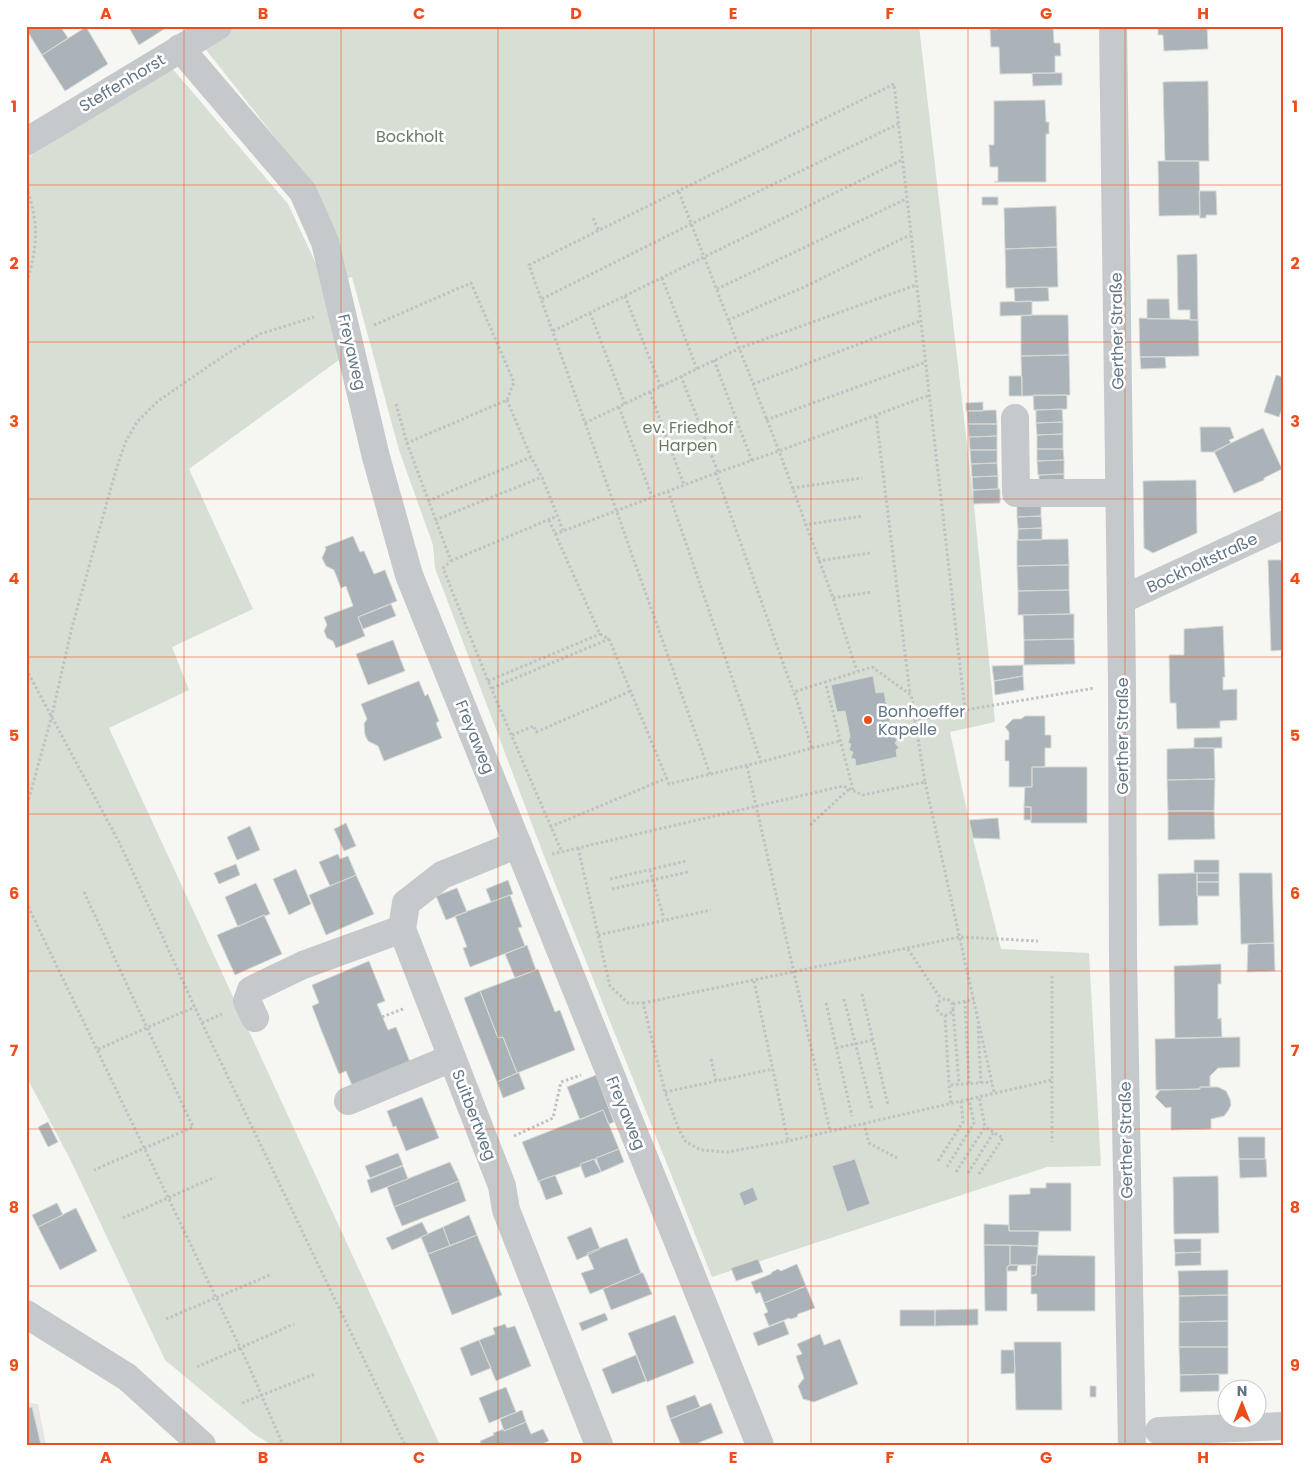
<svg xmlns="http://www.w3.org/2000/svg" width="1309" height="1471" font-family="Poppins,sans-serif">
<style>
.built{fill:#e4e5e4}
.green{fill:#d7ded3}
.building{fill:#aab3b8;stroke:#d8d8d5}
.lines{fill:none;stroke-linecap:round;stroke-linejoin:round}
.path{stroke:#bfc1c3;stroke-width:3;stroke-dasharray:2.5 2.5;stroke-linecap:butt}
.minor{stroke:#c5c9cc;stroke-width:28}
.grid{fill:none;stroke:#ee4c1b;stroke-width:1;stroke-opacity:0.55}
.poi-dot{fill:#ee4c1b;stroke:#fff;stroke-width:2}
.labels{text-anchor:middle;dominant-baseline:central;stroke-width:5;stroke-linejoin:round;paint-order:stroke}
.street-label{font-size:16px;fill:#637686;stroke:#fff}
.park-label{font-size:16px;fill:#687c63;stroke:#fff}
.poi-label{font-size:16px;fill:#637686;stroke:#fff;text-anchor:start}
.neatline{fill:none;stroke:#ee4c1b;stroke-width:2}
.grid-label{font-size:16px;text-anchor:middle;font-weight:bold;fill:#ee4c1b}
</style>
<rect width="100%" height="100%" fill="#f6f6f3"/>
<path class="built" d="M26,1390l3,13 9,1 8,41h-20z"/>
<path class="green" d="M236,26h683l55,479 21,217 -45,10 23,107 28,110 88,4 12,213 -54,1 -335,110 -168,-421 -109,-288 -2,-23 -34,-95 -47,-173 -6,2 -31,-91 -115,-146z
M171,67l117,137 38,81 17,72 -154,112 64,140 -81,38 17,43 -80,38 331,717h-168l-18,-11 -89,-74 -94,-199 -45,-85v-917z"/>
<path class="building" d="M26,26h34l8,12 -26,17 -16,-26z
M128,26h41l-30,19z
M998,26h55l1,17h6l1,13h-6v17l-55,1 -1,-27h-8l-1,-18h8z
M1158,26h49l1,23 -44,2 -1,-16h-5z
M86,27l22,37 -43,27 -23,-36z
M1032,73h30v12l-29,1z
M1208,81l1,80h-44l-2,-79z
M1045,100l1,22h3v12h-3v48h-52l4,-1v-14h-8l-1,-22h5v-44z
M1158,161h41l1,54 -41,1z
M1199,191h17l1,24h-11v3h-6z
M982,197h16v8h-16z
M1056,206l1,41 -52,2 -1,-41z
M1057,247l1,40 -52,1 -1,-39z
M1197,254l1,66h-8v-10h-12l-1,-55z
M1048,287l1,14 -34,1 -1,-14z
M1147,299h22l1,20h-23z
M1032,301v14l-32,1v-14z
M1032,315h36l1,40 -48,1v-40z
M1139,318l59,2 1,36 -59,1z
M1069,355l1,40 -48,1 -1,-40z
M1140,357h25l1,11 -25,1z
M1276,375l7,2v29l-4,11 -15,-5z
M1009,376h13v20h-13z
M1033,395h34v14l-33,1z
M983,402v9h-17v-8z
M1062,409l1,13 -27,1v-13z
M996,410l1,14h-29l-1,-13z
M1063,422v12l-26,1 -1,-12z
M968,424h29v12l-28,1z
M1200,427h30l4,11 -5,2 2,3 -16,9h-14z
M1263,428l19,41 -18,9v2l-30,13 -20,-42z
M1063,434v15h-26v-14z
M997,436v14h-27l-1,-13z
M1037,449h26l1,11 -27,1z
M970,450h27v13l-26,1z
M1064,460v14l-26,1 -1,-14z
M997,463l1,13 -26,1 -1,-13z
M1064,474v13h-25v-12z
M998,476v13l-25,1 -1,-13z
M1196,480l1,53 -44,20 -9,-5 -1,-67z
M998,489h2v14l-27,1v-14z
M1017,504h24v12l-24,1z
M1041,516l1,12 -24,1 -1,-12z
M1042,528v12h-24v-11z
M353,536l7,16 4,-1 10,23 11,-4 12,31 -39,16 7,19 -29,12 -3,-7 -6,-3 -3,-7 3,-6 -3,-8 29,-11 -7,-20 -5,2 -7,-18 -8,-4 -4,-8 4,-9 -1,-2z
M1068,539l1,26 -52,1v-26z
M1268,560h15v90l-12,1z
M1069,565v25l-51,1 -1,-25z
M1069,590l1,24 -52,1v-24z
M391,604l5,12 -33,13 -5,-12z
M1070,614h4v25l-50,1 -1,-25z
M1223,626l2,51h-2v13l14,-1v31l-17,1v7l-43,1 -1,-26h-6l-1,-48h15v-26z
M1074,639l1,25 -51,1v-25z
M393,640l12,31 -37,14 -12,-31z
M1023,665v11l-29,5 -2,-15z
M873,676l3,17 8,-1 7,36 5,5 -3,2 4,5 -2,3 4,5 -3,2 1,7 -41,9 -1,-7 -4,-1 2,-6 -4,-2 2,-6 -3,-1 2,-7 -5,-25 -8,1 -6,-27z
M1023,676l1,14 -29,5 -1,-14z
M419,681l6,15 3,-2 11,27 -3,2 6,15 -58,23 -6,-15 -10,-5 -3,-6 -1,-11 3,-5 -6,-15z
M1025,716h20v19h6v13h-6v19h-13v20h-23v-26h-4v-21h4v-8l-4,-5 8,-8h8z
M1222,737v11h-28v-10z
M1194,748h20l1,31 -48,1v-31z
M1032,767h55v56h-56v-16h-7l1,-20h7z
M1215,779l-1,32h-46l-1,-31z
M1024,807h7v13h-7z
M1168,811h46l1,28 -47,1z
M998,818l2,21 -27,-1 -4,-18z
M346,823l10,23 -12,5 -10,-22z
M250,826l10,24 -23,10 -10,-23z
M338,854l2,5 8,-3 8,19 -26,11 -11,-24z
M1194,860h25v13h-25z
M236,864l4,11 -21,9 -5,-11z
M296,869l15,35 -22,11 -16,-36z
M1194,873h3l1,52 -39,1 -1,-52z
M1197,873h22v9h-22z
M1239,873h33l2,70 -33,1z
M356,875l18,39 -48,21 -17,-40z
M508,880l5,14 -22,8 -5,-13z
M1197,882h22v14h-22z
M256,883l14,31 -5,2 -1,-1 -26,12 -13,-30z
M457,888l10,24 -21,8 -10,-24z
M510,895l12,32 -4,1 7,18 -55,21 -7,-19 4,-1 -12,-31z
M264,915l18,39 -47,21 -18,-40z
M1274,943l1,28 -28,1 1,-28z
M527,945l9,25 -21,8 -10,-24z
M369,961l16,40 -8,3 11,26 8,-3 16,40 -58,23 -8,-19 -7,3 -17,-42 -10,-26 7,-3 -7,-18z
M1221,964v20h-3v35l3,-1 1,19 -47,1 -1,-72z
M538,969l17,43 5,-2 15,40 -58,23 -14,-36 -5,1 -18,-47z
M480,991l18,47 5,-1 14,36 -20,9 -33,-84z
M1240,1037v30l-22,1 -8,8v11h-10v2l-44,1 -1,-51z
M517,1073h2l6,16 -22,9 -6,-16z
M596,1075l18,47 -5,2 -6,-14 -23,10 -13,-33z
M1200,1087h18l8,4 4,8 1,6 -3,6 -4,5 -13,3v10l-40,1v-23l-5,1 -11,-11 5,-7 40,-1z
M422,1097l17,41 -33,13 -10,-25 -3,1 -6,-16z
M603,1110l16,39 -23,9 1,2 -3,-1 -14,5 1,2 -42,15 1,2h-1l-17,-41z
M48,1122l10,20 -10,5 -10,-20z
M1238,1137h27v22h-26z
M619,1149l5,13 -23,10 -5,-14z
M398,1153l5,12 -33,13 -5,-12z
M594,1159l7,13 -16,6 -5,-14z
M855,1159l15,45 -23,8 -15,-46z
M1239,1159h27l1,18 -27,1z
M450,1162l9,19 -65,26 -7,-20z
M403,1166l5,13 -37,14 -4,-13z
M555,1175l8,19 -17,6 -7,-19z
M1218,1176l1,57 -45,1 -1,-57z
M459,1181l7,20 -64,25 -8,-19z
M1046,1183h25v48h-62v-36l21,-1v-6h16z
M753,1187l5,13 -14,6 -5,-13z
M57,1203l6,12 -25,12 -6,-12z
M76,1208l21,43 -37,19 -22,-43z
M469,1215l8,20 -27,11 -7,-19z
M422,1222l6,12 -36,16 -6,-12z
M984,1224l25,1v6h30l-1,15 -54,-1z
M443,1227l7,19 -22,8 -7,-17z
M591,1227l9,22 -23,11 -10,-23z
M477,1235l25,60 -50,20 -24,-61z
M627,1238l14,35 -51,21 -9,-21 13,-4 -7,-16z
M1174,1239h27v13l-26,1z
M984,1245h26v20l-3,2v44h-22z
M1010,1245l28,1 -1,19h-27z
M1201,1252v13l-26,1v-13z
M1037,1255l58,1v55h-58v-17h-6v-18l5,-1z
M758,1259l5,13 -27,9 -5,-13z
M797,1264l9,22 -42,17 -4,-11 -4,2 -5,-12 20,-8 1,-2 6,-3 3,2z
M1010,1265h8l-1,6h-10v-4z
M1031,1265h6l-1,10 -5,1z
M1228,1270v25l-49,1 -1,-25z
M641,1273h2l9,21 -41,16 -8,-21z
M806,1286l9,22 -17,6 -1,3 -6,2 -2,-1 -20,8 -5,-12 4,-2 -4,-9z
M1228,1295v26l-49,1v-26z
M978,1309v16l-43,1v-16z
M900,1310h35v16h-35z
M605,1313l3,7 -26,11 -3,-8z
M675,1315l19,48 -47,19 -19,-49z
M784,1321l5,13 -31,12 -5,-13z
M1228,1321v26h-49v-25z
M505,1324l2,4 8,-2 16,40 -35,15 -17,-41 16,-6 -2,-6z
M820,1334l4,11 16,-6 18,45 -44,18 -11,-3 -5,-13 6,-8 -8,-22 6,-2 -5,-10z
M479,1340l12,28 -20,8 -11,-28z
M1014,1342h47l1,68h-46z
M1179,1347h49v27l-48,1z
M1001,1350h13l1,23 -14,1z
M636,1355l10,26 -34,13 -10,-25z
M1219,1374v17l-39,1v-17z
M1090,1386h6v11h-6z
M506,1387l10,25 -27,11 -10,-25z
M695,1395l5,12 -30,12 -4,-13z
M711,1403l12,30 -30,12h-12l-11,-26z
M32,1407l9,38h-15v-37z
M522,1410l4,12 -22,9 -4,-12z
M526,1422l5,12 12,-5 6,12 -5,2 1,2h-63l-2,-4 14,-6 -1,-2 11,-4v2z"/>
<g class="lines">
<path class="path" d="M26,187c14,35 11,63 0,98
M679,192l100,259 54,147 24,73
M593,218l6,13
M662,278l35,91
M717,289l189,-90
M625,296l36,91
M542,299l149,-75 207,-100
M590,313l35,91
M728,320l76,-33 106,-52
M374,325l97,-42 43,99 -7,18 -100,43
M553,331l349,-171
M714,360l38,101
M681,376l37,96
M753,384l167,-63
M650,392l34,93
M507,400l24,57 11,20 21,53
M396,404l11,39 44,118 -8,7 45,113 73,169
M619,407l33,90
M876,416l34,278
M766,420l160,-58
M585,423l155,-75 176,-63
M716,473l77,218
M792,488l70,-10
M668,491l93,271
M428,501l103,-44
M435,520l107,-43
M549,520l51,114 9,5 60,145 92,-22 51,-14 -18,-56 78,-25 39,28 4,25
M804,525l59,-9
M555,534l161,-61 63,-22 151,-56
M451,561l106,-45
M818,561l52,-8
M833,598l39,-6
M26,669l94,175 82,179 203,422
M488,681l112,-47
M825,681l28,109
M492,688l117,-49
M512,735l22,-9 2,6 95,-41
M812,748l28,-7
M747,766l83,365
M710,774l-181,-509 365,-181 71,626
M925,782l69,310
M26,809l26,-94 20,-88 44,-157 9,-27 12,-21 21,-21 67,-46 35,-21 54,-17
M810,825l39,-36
M550,827l117,-49
M578,848l32,138 18,17h15l22,89 14,38 7,12 15,8 26,2 61,-11 264,-61
M552,854l291,-68 20,9 62,-13 -10,-62 50,-10 130,-22
M650,870l14,49
M610,879l76,-18
M612,889l76,-17
M84,892l109,235 -99,43
M26,902l222,462 35,81
M598,935l113,-25
M908,949l33,50
M1052,976v166
M754,981l34,160
M862,994l26,111
M937 1007a8 8 0 1 1 16 0a8 8 0 1 1-16 0Z
M844,999l28,110
M965,1001l4,83
M643,1003l317,-66 78,4
M826,1003l26,113
M953,1004l21,-5
M953,1009l6,75
M945,1015l4,70
M382,1017l21,-8
M202,1023l20,-9
M978,1026l3,57
M836,1048l37,-8
M98,1049l97,-42
M711,1059l5,22
M665,1092l108,-23
M951,1103l-2,-18 43,-3
M864,1123l5,20 28,15
M514,1136l39,-18 8,-36 20,-7
M938,1161l25,-39 -2,-21
M947,1167l27,-44 -5,-24
M956,1172l29,-45 -6,-31
M968,1173l26,-41
M979,1174l24,-36 -18,-11
M123,1218l92,-41
M166,1319l106,-45
M197,1367l97,-43
M242,1403l73,-29"/>
<path class="minor" d="M1113,26l9,657 1,274 9,488
M180,48l123,144 22,50 51,215 33,118 351,870
M26,142l192,-116
M1015,418l1,75h103
M1121,600l162,-75
M518,844l-76,31 -36,28 -4,26 100,257 4,24 93,235
M255,1018l-8,-17 4,-11 52,-25 99,-36
M348,1101l104,-43
M26,1314l101,63 75,68
M1159,1431l124,-5"/>
</g>
<path class="grid" d="M184,26v1419M341,26v1419M498,26v1419M654,26v1419M811,26v1419M968,26v1419M1125,26v1419M26,185h1257M26,342h1257M26,499h1257M26,657h1257M26,814h1257M26,971h1257M26,1129h1257M26,1286h1257"/>
<circle class="poi-dot" cx="868" cy="720" r="5"/>
<g class="labels">
<g class="street-label">
<text transform="translate(122 83) rotate(-31)">Steffenhorst</text>
<text transform="translate(1117 331) rotate(-91)">Gerther Straße</text>
<text transform="translate(352 352) rotate(77)">Freyaweg</text>
<text transform="translate(1202 563) rotate(-25)">Bockholtstraße</text>
<text transform="translate(1122 736) rotate(-90)">Gerther Straße</text>
<text transform="translate(475 737) rotate(68)">Freyaweg</text>
<text transform="translate(626 1113) rotate(68)">Freyaweg</text>
<text transform="translate(474 1115) rotate(69)">Suitbertweg</text>
<text transform="translate(1126 1140) rotate(-91)">Gerther Straße</text>
</g>
<g class="park-label">
<text x="410" y="136">Bockholt</text>
<text x="688" y="427">ev. Friedhof<tspan x="688" dy="18">Harpen</tspan></text>
</g>
<g class="poi-label">
<text x="878" y="711">Bonhoeffer<tspan x="878" dy="18">Kapelle</tspan></text>
</g>
</g>
<rect width="1309" height="1471" fill="none" stroke="#ffffff" stroke-width="55"/>
<g transform="translate(1242 1404)"><circle r="24" fill="#ffffff" stroke="#c1c8cf"/>
<path d="M0-4L9 19L0 12L-9 19Z" fill="#ee4c1b"/>
<text y="-8" font-size="14" font-weight="bold" text-anchor="middle" fill="#637686">N</text>
</g>
<rect x="28" y="28" width="1254" height="1416" class="neatline"/>
<g class="grid-label">
<text x="106" y="19">A</text>
<text x="263" y="19">B</text>
<text x="419" y="19">C</text>
<text x="576" y="19">D</text>
<text x="733" y="19">E</text>
<text x="890" y="19">F</text>
<text x="1046" y="19">G</text>
<text x="1203" y="19">H</text>
<text x="14" y="112">1</text>
<text x="1295" y="112">1</text>
<text x="14" y="269">2</text>
<text x="1295" y="269">2</text>
<text x="14" y="427">3</text>
<text x="1295" y="427">3</text>
<text x="14" y="584">4</text>
<text x="1295" y="584">4</text>
<text x="14" y="741">5</text>
<text x="1295" y="741">5</text>
<text x="14" y="899">6</text>
<text x="1295" y="899">6</text>
<text x="14" y="1056">7</text>
<text x="1295" y="1056">7</text>
<text x="14" y="1213">8</text>
<text x="1295" y="1213">8</text>
<text x="14" y="1371">9</text>
<text x="1295" y="1371">9</text>
<text x="106" y="1463">A</text>
<text x="263" y="1463">B</text>
<text x="419" y="1463">C</text>
<text x="576" y="1463">D</text>
<text x="733" y="1463">E</text>
<text x="890" y="1463">F</text>
<text x="1046" y="1463">G</text>
<text x="1203" y="1463">H</text>
</g>
</svg>
